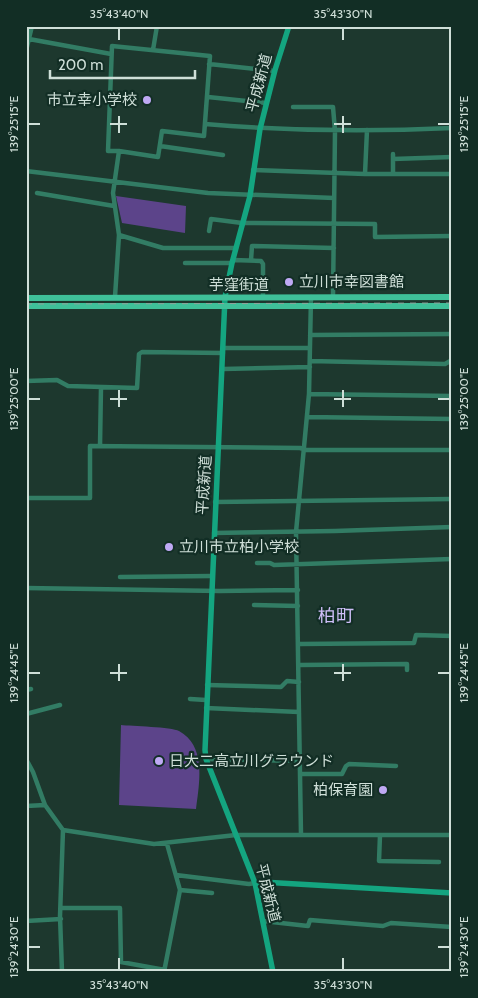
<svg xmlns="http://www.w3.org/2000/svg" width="478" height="998" font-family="Cabin,'Noto Sans JP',sans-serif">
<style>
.green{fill:#5c448a}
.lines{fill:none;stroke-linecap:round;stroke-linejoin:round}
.street{stroke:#327c64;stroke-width:4.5}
.secondary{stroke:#14a580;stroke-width:5.5}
.primary{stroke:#3fc099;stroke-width:6}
.rail{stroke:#8fa39b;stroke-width:1;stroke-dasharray:6 6;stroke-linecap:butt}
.ticks{fill:none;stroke:#cfdfd8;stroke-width:2}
.poi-dot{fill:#bfa9f4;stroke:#122e25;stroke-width:2}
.labels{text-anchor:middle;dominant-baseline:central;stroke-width:4.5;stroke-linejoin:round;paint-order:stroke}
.street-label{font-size:15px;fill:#cfdfd8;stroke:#122e25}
.poi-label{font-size:15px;fill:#cfdfd8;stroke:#122e25;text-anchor:start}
.quarter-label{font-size:18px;fill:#cfbff8;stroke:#122e25}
.neatline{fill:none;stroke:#cfdfd8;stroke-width:2}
.ticks-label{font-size:12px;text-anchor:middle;fill:#cfdfd8}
</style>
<rect width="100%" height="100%" fill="#1d382e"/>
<path class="green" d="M116,196l70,10 -1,27 -63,-10z
M121,725c10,1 51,2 58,6 28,15 20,53 17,78l-77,-4z"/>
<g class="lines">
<path class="street" d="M29,39l82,15
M112,46l98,10 -6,80 -42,-5 -4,26 -39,-6h-11z
M153,50l4,-24
M26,51l6,-25
M209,64l65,7
M208,97l58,6
M293,107h40l2,24 -2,166
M205,124c82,7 164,8 247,4
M160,146l63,9
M393,154v20
M393,159l59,-2
M253,170l112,4h87
M26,171l182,22 126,5
M365,174l2,-44
M37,193l77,13
M209,231l2,-12 31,4 133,1v13l77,-1
M119,235l44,13h73
M233,260l28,1 2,3v33
M251,260l1,-14 82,2
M185,263h47
M115,297l4,-62 -6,-42 6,-42
M310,335l142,-1
M223,348h87
M310,361l135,3 7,-4
M223,369l87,-2
M26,381l31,-1 11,6 69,2 2,-34 3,-2 81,1
M309,394l143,2
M307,417l145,2
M100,446l1,-59
M26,498h64v-52l210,2 7,2h145
M215,502l237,-3
M214,533l121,-2 117,-4
M257,563h13l4,2 178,-6
M120,577l92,-1
M26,588l194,3 78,-1
M254,605l44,1
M299,644l115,-1 2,-8 36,1
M299,665l108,-1v6
M207,685l74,2 6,-6 12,1
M26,690l5,-1
M190,699l16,1
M206,708l93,4
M26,714l34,-9
M26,759l7,13 12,33 18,25 -3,86 2,56
M206,759l94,2
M301,774h41l4,-8 3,-2 47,2
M26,806l19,-1
M63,830l91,14 82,-9h216
M301,835l-5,-303 13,-138 2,-97
M380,835l-1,26 60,1
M176,875l73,9 6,-1
M180,890l32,3
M61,908h59l1,54 55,10
M26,921l35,-2
M263,921l45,5 2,-6 73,6 8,-3 61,4
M164,972l16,-82 -13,-46"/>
<path class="secondary" d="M255,883l7,-1 190,11
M273,972l-18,-89 -49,-124 -1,-9 20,-453 7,-34 18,-67 10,-67 15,-59 14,-44"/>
<path class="primary" d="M26,298l426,-1
M26,306h426"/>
<path class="rail" d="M26,304l426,-1"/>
</g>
<path class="ticks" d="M119,28v12M343,28v12M119,116v17M343,116v17M28,124h12M110,124h17M334,124h17M438,124h12M119,390v17M343,390v17M28,399h12M110,399h17M334,399h17M438,399h12M119,664v17M343,664v17M28,673h12M110,673h17M334,673h17M438,673h12M28,947h12M438,947h12M119,958v12M343,958v12"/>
<g class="poi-dot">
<circle cx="147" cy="100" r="5"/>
<circle cx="289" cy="282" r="5"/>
<circle cx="169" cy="547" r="5"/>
<circle cx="159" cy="761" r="5"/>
<circle cx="383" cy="790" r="5"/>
</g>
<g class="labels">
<g class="street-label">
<text transform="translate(259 83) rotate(-75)">平成新道</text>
<text x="239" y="285">芋窪街道</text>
<text transform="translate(204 485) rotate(-86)">平成新道</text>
<text transform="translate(268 893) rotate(76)">平成新道</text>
</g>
<g class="poi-label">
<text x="137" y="100" text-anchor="end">市立幸小学校</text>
<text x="299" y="282">立川市幸図書館</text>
<text x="179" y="547">立川市立柏小学校</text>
<text x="169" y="761">日大二高立川グラウンド</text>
<text x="373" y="790" text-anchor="end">柏保育園</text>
</g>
<g class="quarter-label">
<text x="336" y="616">柏町</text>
</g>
</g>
<rect width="478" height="998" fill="none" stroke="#122e25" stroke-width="55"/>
<path d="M50 70v8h145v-8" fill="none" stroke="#cfdfd8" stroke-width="2.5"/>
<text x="58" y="70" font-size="15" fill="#cfdfd8" stroke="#122e25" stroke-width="4" paint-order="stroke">200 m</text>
<rect x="28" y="28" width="422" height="942" class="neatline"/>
<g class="ticks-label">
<text x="119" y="18">35°43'40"N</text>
<text x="343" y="18">35°43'30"N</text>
<text transform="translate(464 124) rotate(-90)" y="4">139°25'15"E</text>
<text transform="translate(14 124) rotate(-90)" y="4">139°25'15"E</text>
<text transform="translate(464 399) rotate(-90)" y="4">139°25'00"E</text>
<text transform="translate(14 399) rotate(-90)" y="4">139°25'00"E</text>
<text transform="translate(14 673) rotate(-90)" y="4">139°24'45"E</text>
<text transform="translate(464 673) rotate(-90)" y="4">139°24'45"E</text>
<text transform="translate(14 947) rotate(-90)" y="4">139°24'30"E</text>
<text transform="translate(464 947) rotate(-90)" y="4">139°24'30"E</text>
<text x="119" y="989">35°43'40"N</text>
<text x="343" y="989">35°43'30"N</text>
</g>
</svg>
